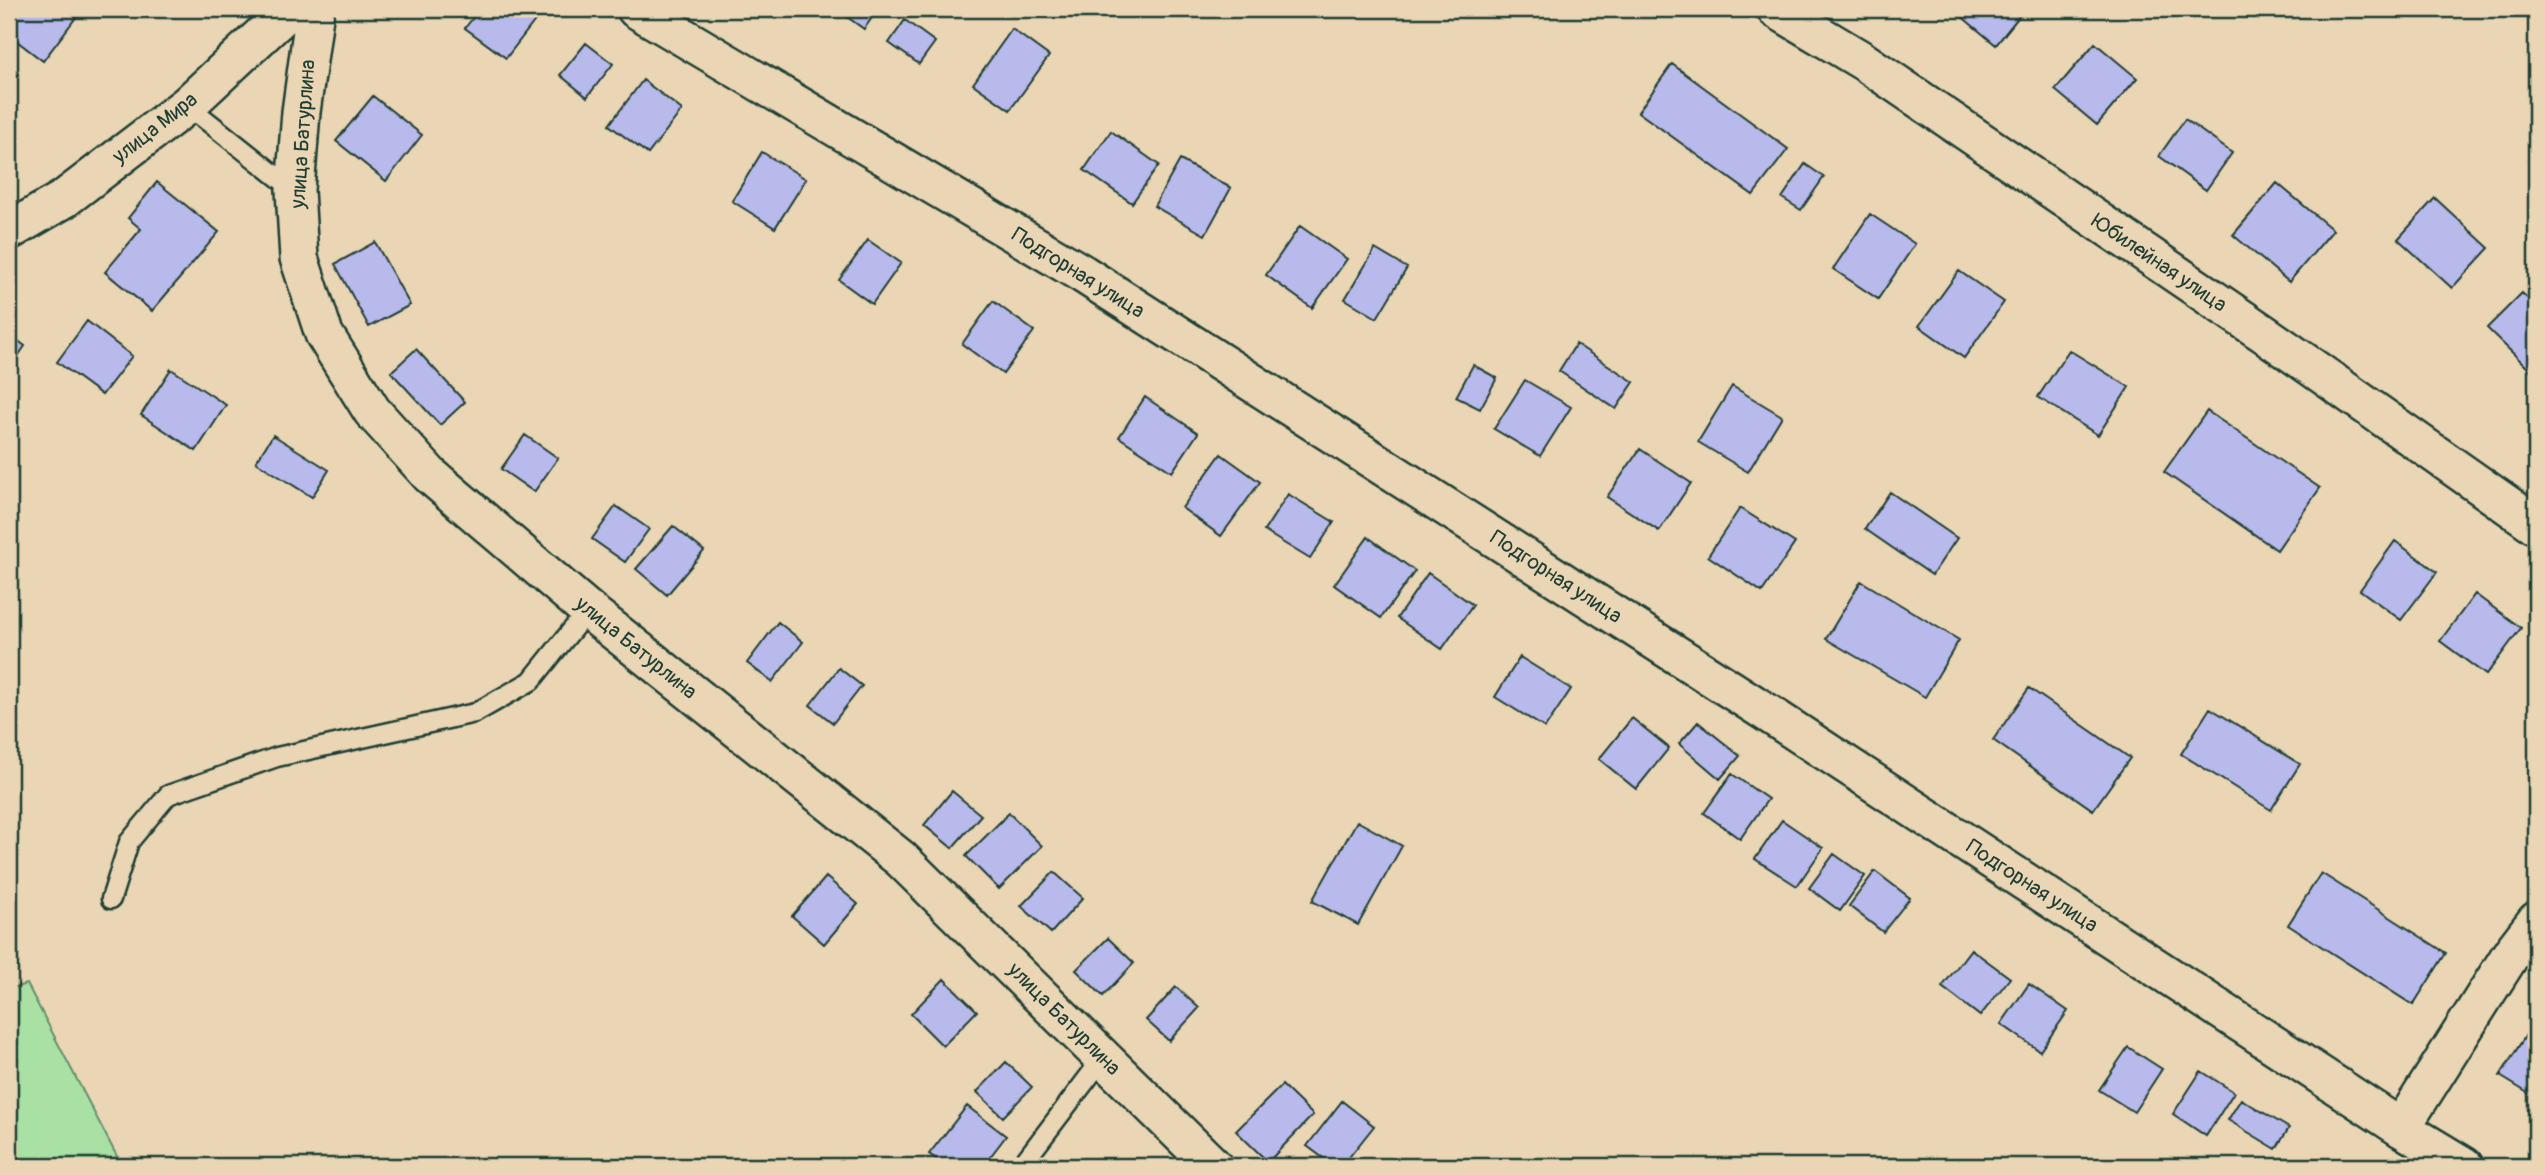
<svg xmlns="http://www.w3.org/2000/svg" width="2545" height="1175" font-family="Pangolin,sans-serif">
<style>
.green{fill:#a9e1a4;stroke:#648f6c;stroke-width:2}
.building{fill:#b9baec;stroke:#1f3d34;stroke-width:2}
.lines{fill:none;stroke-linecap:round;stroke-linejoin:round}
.lane-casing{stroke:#1f3d34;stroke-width:23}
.street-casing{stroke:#1f3d34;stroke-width:42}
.lane{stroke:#ead6b4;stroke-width:18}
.street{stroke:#ead6b4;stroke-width:37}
.labels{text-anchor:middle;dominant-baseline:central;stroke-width:5;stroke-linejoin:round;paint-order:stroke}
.street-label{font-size:21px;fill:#1f3d34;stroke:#ead6b4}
</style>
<rect width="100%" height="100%" fill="#ead6b4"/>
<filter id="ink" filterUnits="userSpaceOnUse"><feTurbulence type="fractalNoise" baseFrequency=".0143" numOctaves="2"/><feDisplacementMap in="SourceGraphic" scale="14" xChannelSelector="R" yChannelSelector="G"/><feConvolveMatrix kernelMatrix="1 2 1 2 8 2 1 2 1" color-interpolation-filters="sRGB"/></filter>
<g filter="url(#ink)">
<path class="green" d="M27,984l95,182h-113v-177z"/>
<path class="building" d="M9,9h66l5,3 -37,49 -34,-26z
M480,9h45l12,9 -31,40 -41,-30z
M836,9h42l-14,20z
M1967,9h58l-29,36 -35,-29z
M905,20l30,22 -16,22 -30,-21z
M1012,29l37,27 -39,54 -37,-26z
M586,43l27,21 -26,33 -27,-22z
M2095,43l42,35 -40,47 -42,-35z
M1672,64l116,85 -35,46 -115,-83z
M643,80l39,30 -34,44 -39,-29z
M373,96l49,39 -36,46 -50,-40z
M2185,119l47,34 -26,37 -47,-34z
M1111,131l48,34 -27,38 -48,-33z
M762,152l44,27 -31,49 -43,-27z
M1180,160l51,28 -26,47 -51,-29z
M1805,164l19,13 -23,33 -19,-12z
M157,182l62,50 -67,79 -47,-39 36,-43 -13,-11z
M2277,183l56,47 -44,52 -56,-47z
M2435,198l54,50 -37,40 -54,-49z
M1870,214l45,30 -37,55 -45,-30z
M1300,226l47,33 -35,49 -46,-33z
M868,240l33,23 -29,41 -33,-24z
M375,242l35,63 -41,22 -34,-63z
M1375,249l32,19 -30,50 -32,-19z
M1959,271l45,31 -40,56 -45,-32z
M2522,293l14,14v58l-5,6 -44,-43z
M993,301l41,30 -31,43 -41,-30z
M87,321l45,35 -30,39 -45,-33z
M9,334l16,12 -16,23z
M1576,344l58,38 -18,27 -57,-38z
M416,349l49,53 -25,23 -49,-53z
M2069,350l60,37 -31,48 -60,-38z
M1473,365l24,13 -17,31 -24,-12z
M171,369l55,36 -30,46 -55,-36z
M1525,380l46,27 -31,49 -46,-27z
M1732,386l50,30 -34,56 -50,-30z
M1145,397l53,36 -26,39 -53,-35z
M2207,411l113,77 -43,62 -113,-78z
M273,435l56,35 -17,27 -56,-35z
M525,435l33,23 -24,34 -33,-23z
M1640,449l51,34 -32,48 -52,-34z
M1221,454l39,28 -39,54 -39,-28z
M1890,492l67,46 -25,37 -67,-46z
M1288,494l46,28 -24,37 -46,-28z
M616,506l33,23 -24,33 -33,-23z
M1740,508l55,35 -33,49 -54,-36z
M673,526l31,25 -37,44 -31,-26z
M1368,537l47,34 -34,47 -47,-33z
M2395,541l42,31 -36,48 -41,-30z
M1428,573l45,32 -31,44 -45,-31z
M1861,581l98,59 -34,57 -99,-58z
M2475,594l46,34 -35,47 -46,-34z
M778,622l25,20 -31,40 -25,-19z
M1520,657l51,32 -26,39 -50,-31z
M839,668l23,18 -29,37 -23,-18z
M2029,688l101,70 -37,52 -100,-70z
M2210,708l90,56 -29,46 -90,-56z
M1632,718l37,30 -33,41 -37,-30z
M1698,722l42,34 -20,23 -41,-35z
M1732,774l36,25 -28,40 -36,-26z
M952,791l29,24 -29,33 -28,-23z
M1009,813l33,33 -43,43 -33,-33z
M1782,820l41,28 -26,38 -42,-27z
M1357,821l45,25 -44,79 -46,-24z
M1834,854l31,22 -25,35 -31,-23z
M1875,871l35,27 -27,34 -34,-26z
M1054,872l29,26 -32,35 -30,-27z
M2321,873l125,80 -33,52 -125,-80z
M826,877l32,27 -34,40 -32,-28z
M1108,938l26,25 -31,33 -27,-26z
M1971,949l39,29 -30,38 -38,-29z
M944,979l33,32 -34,35 -32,-32z
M2029,984l39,27 -28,40 -39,-27z
M1176,987l23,21 -30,33 -23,-21z
M2536,1019v79l-36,-22z
M2128,1047l34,22 -28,43 -35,-22z
M1006,1062l26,25 -29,30 -26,-25z
M2201,1071l33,21 -28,44 -33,-22z
M1282,1085l31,30 -45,47 -32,-31z
M2241,1099l48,29 -13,21 -48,-29z
M1342,1101l32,25 -32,40h-8l-27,-20z
M967,1106l39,30 -23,30h-37l-17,-12z"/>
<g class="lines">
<g class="lane-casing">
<path id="lane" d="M187,105l107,85
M111,899l18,-57 39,-47 109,-38 198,-44 56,-32 57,-71
M1021,1166l82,-108"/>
</g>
<g class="street-casing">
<path id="street" d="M315,9l-14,103 -6,78 4,68 25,76 48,77 58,64 158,135 313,249 312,307
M636,9l447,265 686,440 632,414 63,38
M1776,9l87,52 403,274 270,190
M9,231l55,-32 123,-94 103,-96
M2401,1128l112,-177 23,-30"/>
</g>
<use href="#lane" class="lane"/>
<use href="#street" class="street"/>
</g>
</g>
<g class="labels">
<g class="street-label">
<text transform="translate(155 128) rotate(-38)">улица Мира</text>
<text transform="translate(303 134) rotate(-86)">улица Батурлина</text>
<text transform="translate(2159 263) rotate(34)">Юбилейная улица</text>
<text transform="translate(1078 273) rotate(32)">Подгорная улица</text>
<text transform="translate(1556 577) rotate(33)">Подгорная улица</text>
<text transform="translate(636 648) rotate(39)">улица Батурлина</text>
<text transform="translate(2032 886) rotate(33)">Подгорная улица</text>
<text transform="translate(1064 1019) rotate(45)">улица Батурлина</text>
</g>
</g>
<rect width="2545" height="1175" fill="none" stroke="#ead6b4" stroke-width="35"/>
<rect x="18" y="18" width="2510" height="1140" fill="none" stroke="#1f3d34" stroke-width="2.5" filter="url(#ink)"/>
</svg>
